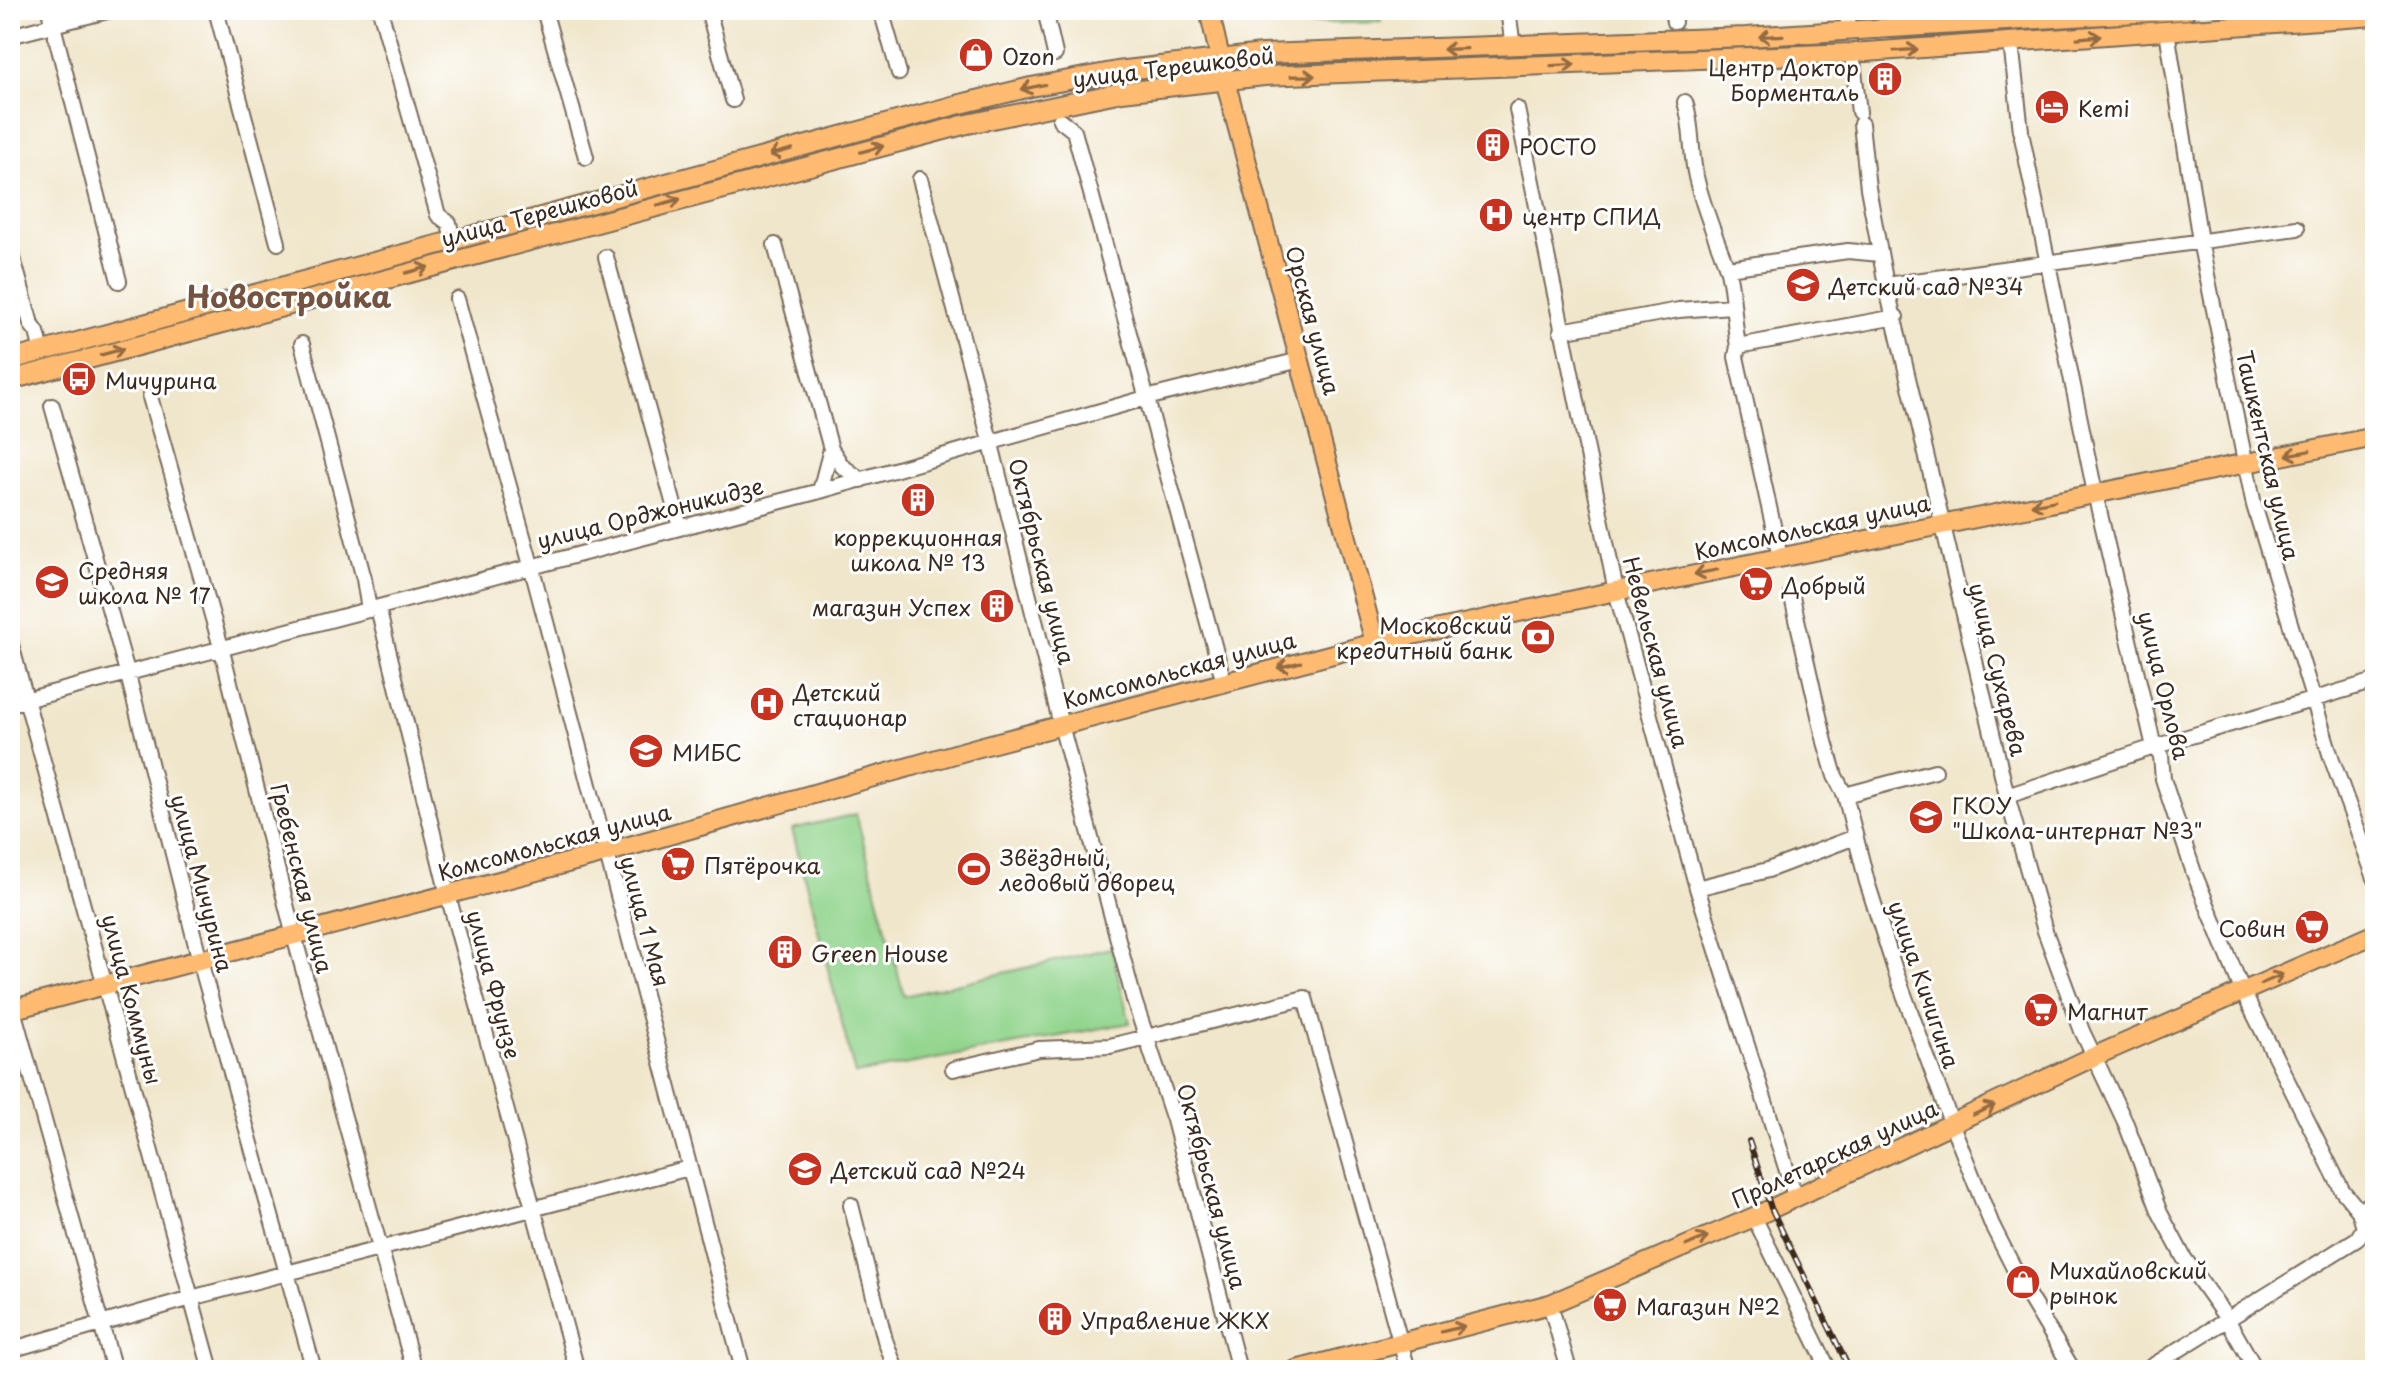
<svg xmlns="http://www.w3.org/2000/svg" width="2385" height="1380" font-family="'Playpen Sans',sans-serif">
<style>
.green{fill:#91d48c;stroke:#667f55;stroke-width:2}
.lines{fill:none;stroke-linecap:round;stroke-linejoin:round}
.minor-casing{stroke:#7a6c5b;stroke-width:18}
.major-casing{stroke:#7a6c5b;stroke-width:22}
.minor{stroke:#fff;stroke-width:14}
.major{stroke:#febb71;stroke-width:18}
.rail-casing{stroke:#3b2a1e;stroke-width:6}
.rail{stroke:#fff;stroke-width:3;stroke-dasharray:9;stroke-linecap:butt}
.oneway{stroke:#936b43}
.labels{text-anchor:middle;dominant-baseline:central;stroke-width:6;stroke-linejoin:round;paint-order:stroke}
.poi-label{font-size:22px;fill:#3b2a1e;stroke:#fff;text-anchor:start}
.street-label{font-size:22px;fill:#3b2a1e;stroke:#fff}
.district-label{font-size:30px;font-weight:bold;fill:#745440;stroke:#fff}
</style>
<rect width="100%" height="100%" fill="#fff"/>
<filter id="ink" filterUnits="userSpaceOnUse"><feTurbulence type="fractalNoise" baseFrequency=".0125" numOctaves="2"/><feDisplacementMap in="SourceGraphic" scale="16" xChannelSelector="R" yChannelSelector="G"/><feConvolveMatrix kernelMatrix="1 2 1 2 8 2 1 2 1" color-interpolation-filters="sRGB"/></filter>
<filter id="wash" filterUnits="userSpaceOnUse"><feTurbulence type="fractalNoise" baseFrequency=".006" numOctaves="4" result="noise"/><feDisplacementMap in="SourceGraphic" scale="32" xChannelSelector="R" yChannelSelector="G"/><feGaussianBlur stdDeviation="1.8" result="paint"/><feColorMatrix in="noise" values="0 0 0 0 0 0 0 0 0 0 0 0 0 0 0 0 0 1.4 0 .05"/><feComposite in="paint" operator="in"/></filter>
<g filter="url(#wash)">
<rect width="100%" height="100%" fill="#f0e6cb"/>
<path class="green" d="M1233,10h144l4,12 -145,3z
M856,814l48,182 207,-48 19,75 -275,51 -63,-245z"/>
</g>
<g filter="url(#ink)">
<g class="lines">
<g class="minor-casing">
<path id="minor" d="M49,10l70,271
M216,10l62,233
M380,10l58,205 11,8 4,17
M544,10l42,147
M708,10l25,90
M881,10l18,63
M1045,10l10,44
M1508,10l5,37
M1672,10l2,12
M1847,10l2,22
M2167,31l33,210 54,264 77,252 44,121
M10,36l101,-26
M2011,43l10,88
M1852,53l7,59
M1685,102c8,24 5,50 11,75 7,30 19,59 30,88 7,17 8,60 12,81l-2,11 44,200
M1517,109l99,482 81,297 98,308
M1060,120l14,11 150,551
M1861,124l7,64 18,97 121,511 38,135 37,100 44,93 34,89 24,45 43,61 29,51
M2022,137l73,356 59,254 7,9 2,23 31,94 49,119 99,198 17,21
M920,179l71,265 70,281 73,275 40,120 65,250
M775,245l56,204 11,17 19,14
M10,247l21,77 6,8 5,19
M606,257l74,270
M1728,268l120,-17 32,3
M1886,285l411,-57
M457,299l74,266 212,805
M1561,331l118,-21 52,-4
M302,344l62,235 5,31
M1738,346l158,-29
M150,397l71,250 73,289 120,434
M52,406l77,273 71,282 114,409
M820,491l11,-42
M1791,593l34,149 10,34 10,19 22,87 28,88 57,155 40,100 33,65 48,80
M378,608l70,287 129,475
M10,641l201,729
M10,704l810,-213 326,-93 154,-38
M1845,795l90,-24
M2007,796l147,-49 221,-66
M1697,888l71,-18 87,-33
M10,999l104,371
M953,1069l86,-20 71,-3 195,-48 103,372
M851,1205l34,135 11,30
M1754,1217l75,153
M1550,1304l19,66
M10,1350l181,-52 498,-130
M10,1359l3,11
M2146,1370l211,-131 7,-11 -5,-17 16,-10"/>
</g>
<g class="major-casing">
<path id="major" d="M1209,10l16,70 150,563
M10,360l946,-255 75,-18 86,-16 145,-17 484,-17 440,-27
M10,380l953,-255 159,-33 142,-16 588,-23 523,-37
M10,1010l595,-157 378,-107 392,-103 241,-52 759,-154
M1296,1370l254,-66 204,-87 341,-161 280,-122"/>
</g>
<use href="#minor" class="minor"/>
<use href="#major" class="major"/>
<g class="rail-casing">
<path id="rail" d="M1749,1141l22,67 79,162"/>
</g>
<use href="#rail" class="rail"/>
</g>
<defs><path id="oneway-shaft" d="M-6 0H5M1.5-3L5.5 0L1.5 3" fill="none" stroke-width="1.6" stroke-linecap="round" stroke-linejoin="round" transform="scale(2)"/></defs>
<g class="oneway">
<use href="#oneway-shaft" transform="translate(1771 36) rotate(177)"/>
<use href="#oneway-shaft" transform="translate(2089 37) rotate(-5)"/>
<use href="#oneway-shaft" transform="translate(1455 49) rotate(178)"/>
<use href="#oneway-shaft" transform="translate(1906 50) rotate(-4)"/>
<use href="#oneway-shaft" transform="translate(1563 65) rotate(-3)"/>
<use href="#oneway-shaft" transform="translate(1303 76) rotate(-1)"/>
<use href="#oneway-shaft" transform="translate(1033 87) rotate(168)"/>
<use href="#oneway-shaft" transform="translate(872 149) rotate(-15)"/>
<use href="#oneway-shaft" transform="translate(781 152) rotate(165)"/>
<use href="#oneway-shaft" transform="translate(669 202) rotate(-15)"/>
<use href="#oneway-shaft" transform="translate(417 270) rotate(-15)"/>
<use href="#oneway-shaft" transform="translate(112 352) rotate(-15)"/>
<use href="#oneway-shaft" transform="translate(2298 453) rotate(169)"/>
<use href="#oneway-shaft" transform="translate(2043 503) rotate(169)"/>
<use href="#oneway-shaft" transform="translate(1706 572) rotate(169)"/>
<use href="#oneway-shaft" transform="translate(1289 665) rotate(166)"/>
<use href="#oneway-shaft" transform="translate(2272 979) rotate(-24)"/>
<use href="#oneway-shaft" transform="translate(1984 1110) rotate(-25)"/>
<use href="#oneway-shaft" transform="translate(1697 1241) rotate(-23)"/>
<use href="#oneway-shaft" transform="translate(1453 1329) rotate(-14)"/>
</g>
</g>
<defs>
<g id="shop-disc" transform="scale(1.8)"><circle r="9.5" fill="#c8321e" stroke="#fff"/><path d="M-5-2.5h2.3a2.7 3.5 0 0 1 5.4 0H5L5.5 6h-11ZM-1.5-2.5h3a1.5 2.3 0 0 0-3 0Z" fill="#fff"/></g>
<g id="building-disc" transform="scale(1.8)"><circle r="9.5" fill="#c8321e" stroke="#fff"/><path d="M-4-6H4V6H1V3H-1V6H-4ZM-2.5-4.3h1.7v1.8h-1.7ZM.8-4.3h1.7v1.8H.8ZM-2.5-1h1.7V.8h-1.7ZM.8-1h1.7V.8H.8Z" fill="#fff"/></g>
<g id="hotel-disc" transform="scale(1.8)"><circle r="9.5" fill="#c8321e" stroke="#fff"/><path d="M-6-4.5h1.5V1H6V5H4.5V3h-9V5H-6ZM-4 0a1.8 1.8 0 1 1 3.6 0ZM.5 0V-2.5h3Q6-2.5 6 0Z" fill="#fff"/></g>
<g id="hospital-disc" transform="scale(1.8)"><circle r="9.5" fill="#c8321e" stroke="#fff"/><path d="M-5-5h3v3.5h4V-5h3V5h-3V1.5h-4V5h-3Z" fill="#fff"/></g>
<g id="school-disc" transform="scale(1.8)"><circle r="9.5" fill="#c8321e" stroke="#fff"/><path d="M0-5L7-2L0 1L-7-2ZM-4 1L0 2.5L4 1V4Q0 6-4 4Z" fill="#fff"/></g>
<g id="bus-disc" transform="scale(1.8)"><circle r="9.5" fill="#c8321e" stroke="#fff"/><path d="M-5-6H5V4H4V6H2V4H-2V6H-4V4H-5ZM-3.5-4V0h7V-4ZM-3.5 1.2v1.5H-2V1.2ZM2 1.2v1.5H3.5V1.2Z" fill="#fff"/></g>
<g id="supermarket-disc" transform="scale(1.8)"><circle r="9.5" fill="#c8321e" stroke="#fff"/><path d="M-6-5.5h2.5l.6 2H6L4.5 2H-2.5L-4.4-4H-6ZM-1.5 3.2a1.3 1.3 0 1 0 .1 0ZM3 3.2a1.3 1.3 0 1 0 .1 0Z" fill="#fff"/></g>
<g id="bank-disc" transform="scale(1.8)"><circle r="9.5" fill="#c8321e" stroke="#fff"/><path d="M-6-4H6V4H-6ZM0-2.3a2.3 2.3 0 1 0 0 4.6a2.3 2.3 0 1 0 0-4.6Z" fill="#fff"/></g>
<g id="university-disc" transform="scale(1.8)"><circle r="9.5" fill="#c8321e" stroke="#fff"/><path d="M0-5L7-2L0 1L-7-2ZM-4 1L0 2.5L4 1V4Q0 6-4 4Z" fill="#fff"/></g>
<g id="stadium-disc" transform="scale(1.8)"><circle r="9.5" fill="#c8321e" stroke="#fff"/><path d="M0-5a6.5 5 0 1 0 0 10a6.5 5 0 1 0 0-10ZM-3.5-1.8h7v3.6h-7Z" fill="#fff"/></g>
</defs>
<g fill-rule="evenodd">
<use href="#shop-disc" x="976" y="55"/>
<use href="#building-disc" x="1885" y="79"/>
<use href="#hotel-disc" x="2052" y="107"/>
<use href="#building-disc" x="1493" y="145"/>
<use href="#hospital-disc" x="1496" y="215"/>
<use href="#school-disc" x="1803" y="285"/>
<use href="#bus-disc" x="79" y="379"/>
<use href="#building-disc" x="918" y="500"/>
<use href="#school-disc" x="52" y="582"/>
<use href="#supermarket-disc" x="1756" y="584"/>
<use href="#building-disc" x="997" y="606"/>
<use href="#bank-disc" x="1538" y="637"/>
<use href="#hospital-disc" x="767" y="704"/>
<use href="#university-disc" x="646" y="751"/>
<use href="#school-disc" x="1926" y="817"/>
<use href="#supermarket-disc" x="678" y="864"/>
<use href="#stadium-disc" x="974" y="869"/>
<use href="#supermarket-disc" x="2312" y="927"/>
<use href="#building-disc" x="785" y="952"/>
<use href="#supermarket-disc" x="2041" y="1010"/>
<use href="#school-disc" x="805" y="1169"/>
<use href="#shop-disc" x="2023" y="1282"/>
<use href="#supermarket-disc" x="1610" y="1305"/>
<use href="#building-disc" x="1055" y="1319"/>
</g>
<g class="labels">
<g class="poi-label">
<text x="1002" y="55">Ozon</text>
<text x="1859" y="66" text-anchor="end">Центр Доктор<tspan x="1859" dy="25">Борменталь</tspan></text>
<text x="2078" y="107">Kemi</text>
<text x="1519" y="145">РОСТО</text>
<text x="1522" y="215">центр СПИД</text>
<text x="1829" y="285">Детский сад №34</text>
<text x="105" y="379">Мичурина</text>
<text x="918" y="536" text-anchor="middle">коррекционная<tspan x="918" dy="25">школа № 13</tspan></text>
<text x="78" y="569">Средняя<tspan x="78" dy="25">школа № 17</tspan></text>
<text x="1782" y="584">Добрый</text>
<text x="971" y="606" text-anchor="end">магазин Успех</text>
<text x="1512" y="624" text-anchor="end">Московский<tspan x="1512" dy="25">кредитный банк</tspan></text>
<text x="793" y="691">Детский<tspan x="793" dy="25">стационар</tspan></text>
<text x="672" y="751">МИБС</text>
<text x="1952" y="804">ГКОУ<tspan x="1952" dy="25">"Школа-интернат №3"</tspan></text>
<text x="1000" y="856">Звёздный,<tspan x="1000" dy="25">ледовый дворец</tspan></text>
<text x="704" y="864">Пятёрочка</text>
<text x="2286" y="927" text-anchor="end">Совин</text>
<text x="811" y="952">Green House</text>
<text x="2067" y="1010">Магнит</text>
<text x="831" y="1169">Детский сад №24</text>
<text x="2049" y="1269">Михайловский<tspan x="2049" dy="25">рынок</tspan></text>
<text x="1636" y="1305">Магазин №2</text>
<text x="1081" y="1319">Управление ЖКХ</text>
</g>
<g class="street-label">
<text transform="translate(1173 66) rotate(-7)">улица Терешковой</text>
<text transform="translate(539 212) rotate(-15)">улица Терешковой</text>
<text transform="translate(1314 320) rotate(75)">Орская улица</text>
<text transform="translate(2269 455) rotate(77)">Ташкентская улица</text>
<text transform="translate(650 512) rotate(-14)">улица Орджоникидзе</text>
<text transform="translate(1812 526) rotate(-12)">Комсомольская улица</text>
<text transform="translate(1043 561) rotate(76)">Октябрьская улица</text>
<text transform="translate(1657 652) rotate(75)">Невельская улица</text>
<text transform="translate(1179 669) rotate(-15)">Комсомольская улица</text>
<text transform="translate(1999 669) rotate(76)">улица Сухарева</text>
<text transform="translate(2165 685) rotate(76)">улица Орлова</text>
<text transform="translate(554 841) rotate(-15)">Комсомольская улица</text>
<text transform="translate(303 878) rotate(76)">Гребенская улица</text>
<text transform="translate(203 883) rotate(75)">улица Мичурина</text>
<text transform="translate(646 921) rotate(75)">улица 1 Мая</text>
<text transform="translate(495 984) rotate(75)">улица Фрунзе</text>
<text transform="translate(1925 984) rotate(71)">улица Кичигина</text>
<text transform="translate(133 999) rotate(75)">улица Коммуны</text>
<text transform="translate(1834 1153) rotate(-25)">Пролетарская улица</text>
<text transform="translate(1213 1186) rotate(75)">Октябрьская улица</text>
</g>
<g class="district-label">
<text x="289" y="295">Новостройка</text>
</g>
</g>
<rect width="2385" height="1380" fill="none" stroke="#fff" stroke-width="40"/>
</svg>
